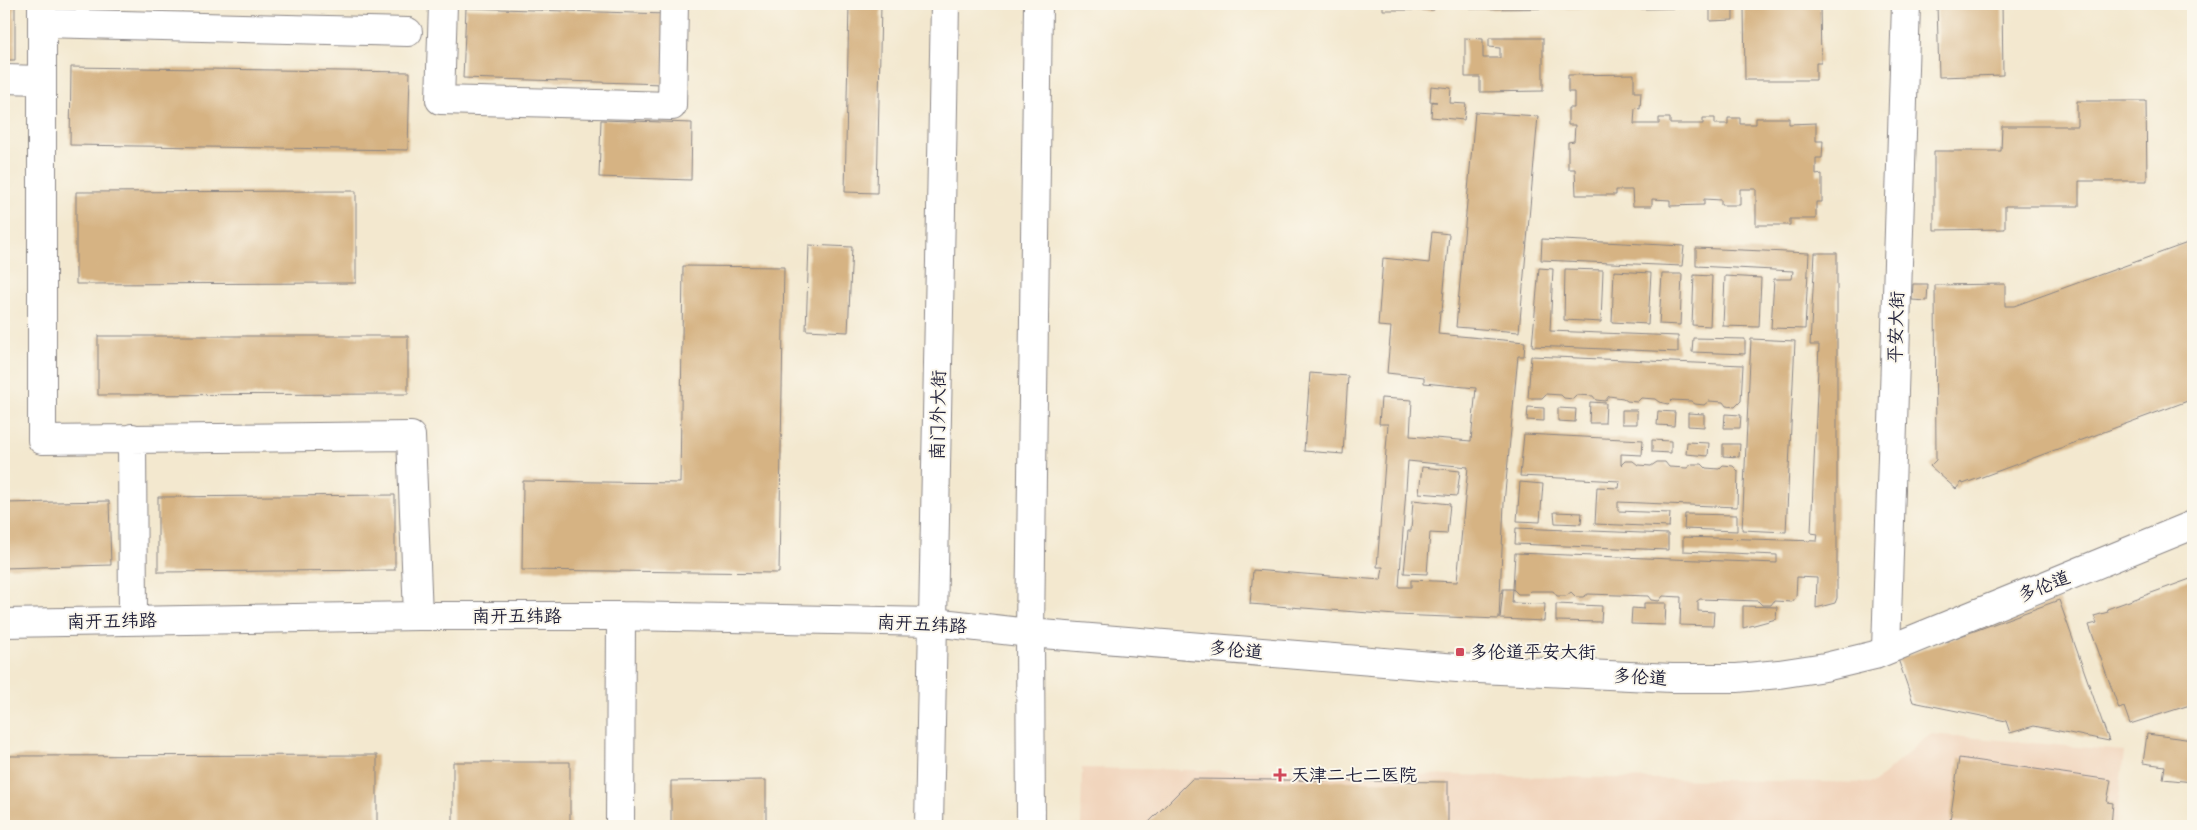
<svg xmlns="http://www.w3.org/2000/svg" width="2197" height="830" font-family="Sriracha,'LXGW WenKai TC',sans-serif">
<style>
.built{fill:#f1d5bd}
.building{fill:#d6b383;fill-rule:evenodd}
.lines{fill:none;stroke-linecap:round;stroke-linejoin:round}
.minor-casing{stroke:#8a8585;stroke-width:30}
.major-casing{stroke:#8a8585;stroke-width:30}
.minor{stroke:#fff;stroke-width:28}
.major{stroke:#fff;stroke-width:28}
.poi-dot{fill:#d1495b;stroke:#fbf7ec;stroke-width:2}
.labels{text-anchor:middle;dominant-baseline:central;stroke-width:4;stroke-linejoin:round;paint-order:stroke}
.street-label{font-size:18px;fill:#22223b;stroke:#fbf7ec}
.poi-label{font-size:18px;fill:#22223b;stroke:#fbf7ec;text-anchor:start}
</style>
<rect width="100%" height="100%" fill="#fbf7ec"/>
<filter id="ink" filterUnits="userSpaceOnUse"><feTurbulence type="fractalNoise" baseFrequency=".02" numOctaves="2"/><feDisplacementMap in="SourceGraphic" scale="10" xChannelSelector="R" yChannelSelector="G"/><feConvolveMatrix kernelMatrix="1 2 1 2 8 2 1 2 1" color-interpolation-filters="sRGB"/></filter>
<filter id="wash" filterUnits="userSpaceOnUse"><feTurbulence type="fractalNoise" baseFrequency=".0096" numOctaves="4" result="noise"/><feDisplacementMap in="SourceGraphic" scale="20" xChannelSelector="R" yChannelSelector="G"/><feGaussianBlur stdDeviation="1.12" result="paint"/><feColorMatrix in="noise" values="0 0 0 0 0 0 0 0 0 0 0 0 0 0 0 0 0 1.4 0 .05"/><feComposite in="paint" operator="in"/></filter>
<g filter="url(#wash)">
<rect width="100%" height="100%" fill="#f3e8cf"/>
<path class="built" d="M1930,734l194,17 -8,75h-1035l1,-58 792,15z"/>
<g id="blocks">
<path class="building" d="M4,4h11v56h-11z
M849,4h32l-4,189 -32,-1z
M1383,4h51v6h-51z
M1469,4h138v4l-138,1z
M1641,4h51v4l-51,1z
M1710,4h110l1,59h-5v17h-71l-1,-74h-11v14l-23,1z
M1937,4h65l1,71 -64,2z
M466,8l201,6 -3,70 -201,-6z
M1465,38l18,1v19h17v-10l-11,-1v-9h54v53l-63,1v-15h-15z
M71,67l339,5 -2,78 -338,-5z
M1634,74v18h7l-1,17 -5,-1 -1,16h25v-6h11v6h33v-6h12v6h13v-6h12v6h16v-6h33v6l27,-1v18h7l-1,17h-6v17l6,-1v28h-6v17h-26v6h-34v-36h-16v16h-19v-5l-17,-1v6l-34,1v-6l-18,-1v7h-19l-1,-16h-16v5h-40l-1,-26h-7v-27l6,-1 1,-16h-7v-17h6v-16h-6v-17z
M1431,86l20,2 -1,15 16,1 -2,16 -33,-3 1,-15h5l-7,-1z
M2077,101h69l1,80h-68v25h-74v23l-71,1v-79h67l1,-25h75z
M1475,112l63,4 -19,216 -63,-5z
M601,120l91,3 -1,57 -92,-3z
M356,191v92l-280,1v-92z
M1432,232l17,2 -7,77h-2l-2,23 87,8 -1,14h-6l-14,147 -5,116 -103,-4 -146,-11 3,-34 128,10 2,-13h-6l11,-143h-9l2,-26 31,2 -2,36 61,5 5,-53 -52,-5v-6l-37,-4 4,-46 -13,-1 5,-68 46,5zM1408,461l60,6 -11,115 -46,-2v7h-12z
M1542,239l142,7 -2,20 -141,-6z
M2193,241v158l-230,85 -1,-2 -6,7 -26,-23 6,-6 -1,-175 70,-1v22h9z
M809,245l43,2 -4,85 -42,-2z
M1696,248l113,5 -4,76 -34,-1 3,-49h18l1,-8 -97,-5z
M1815,253h22v345l-2,5 -19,5 1,-30 -20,-1 -1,20 -4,5 -18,-1 -3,4h-9l-4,-4 -58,-2 -4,3h2v9l16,1 -1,14 -33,-1 1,-28 -18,-1 -4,5 -8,-1 -3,-4 -60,-2 -5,3h-7l-5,-5 -5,4h-9l-4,-5h-22l-3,3h-10l-5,-5 2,-36 262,10v-8l-94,-4v-14l134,4 1,-7 -7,-1 8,-188h-9z
M683,266l101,1 -5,306 -257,-3 1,-89 157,2z
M1539,268l14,1 -3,62 128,5v16l-146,-6z
M1565,269l38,1 -2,52 -37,-2z
M1614,271l37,2 -3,51 -36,-2z
M1662,274h20l-2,51 -21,-1z
M1694,275l18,1 -2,50 -18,-1z
M1725,276l36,2 -2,49 -36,-1z
M1913,284h15l-1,17 -15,-1z
M98,336h310v58l-310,1z
M1693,338l52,1v15l-53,-2z
M1751,339l44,2 -9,191 -44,-2z
M1531,356l212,9 -2,36 -6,6 -9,-1 -3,-4 -14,-1 -5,4 -9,-1 -4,-3 -19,-1 -4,4 -9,-2 -4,-3 -14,-1 -4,4 -10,-1 -4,-3 -14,-2 -4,5 -9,-1 -3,-4 -16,-1 -4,4 -9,-1 -3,-3 -15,-1 -4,4h-14z
M1310,373l38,3 -5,78 -39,-3z
M1590,402l16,1 -1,20h-16z
M1528,407l16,1v13l-17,-1z
M1558,408l18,1 -1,13 -17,-1z
M1622,410h15v14h-15z
M1658,411l17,1 -1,14 -17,-1z
M1688,413l16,1v13l-16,-1z
M1725,414l16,1 -1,13h-16z
M1524,434l119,6 -1,15 -21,-1v11l4,-4h8l5,4 13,1 6,-4h8l4,5 18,1 5,-4h10l4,4 13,1 4,-4 10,1 5,5 -1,36 -119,-5v9l52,2 -1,14 -74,-3 2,-37 22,1 1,-7 -100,-5z
M1652,440l19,1v12l-19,-1z
M1687,442l22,1 -1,13 -22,-2z
M1723,444h17l-1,13 -16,-1z
M1422,467l38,4 -3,25 -38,-3z
M1520,482l23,2 -3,38 -23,-1z
M395,495v75l-237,2v-75z
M1413,500l37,4 -3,30 -17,-1 -3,41 -23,-1 4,-42h3z
M109,501l2,64 -107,3v-65z
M1554,512l28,1 -1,11 -26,-1z
M1685,514l52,1v16l-53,-2z
M1516,528l152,6v16l-153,-6z
M2193,578v126l-63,20 -6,-17 -5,2 -30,-84 8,-2 -3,-7 14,-4 -1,-3z
M1503,589h10l-1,14 33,1 -1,17 -44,-2z
M2059,600l50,141 -75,-15 -24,7 -4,-12 -93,-19 -15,-43z
M1644,603h22l-1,22 -34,-1 1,-16 12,1z
M1556,604l46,2 -1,16 -45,-1z
M1743,606l34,1 -1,12 -33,9z
M2147,734l46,6v42l-30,-3 2,-13 -22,-3z
M377,755v71h-373v-70z
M1959,758l152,22 -4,22 6,1 -2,23h-143l1,-3 -19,-2z
M453,762h117v64h-117z
M1192,779l256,3v44h-303z
M766,780v46h-95v-45z"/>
</g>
</g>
<g filter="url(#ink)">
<use href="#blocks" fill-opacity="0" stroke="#8a8585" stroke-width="1"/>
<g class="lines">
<g class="minor-casing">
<path id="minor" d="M42,4v436l369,-4 7,180
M443,4l-3,96 232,6 2,-102
M42,23l366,9
M4,79l38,1
M132,438l1,182
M4,623l414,-7h203l312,6 97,11
M1886,650l20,-646
M620,826l1,-210"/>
</g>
<g class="major-casing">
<path id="major" d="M1030,633l427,35 215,10h65l42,-4 46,-7 50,-12 318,-130
M929,826l16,-822
M1031,826l-1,-193 8,-629"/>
</g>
<use href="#minor" class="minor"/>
<use href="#major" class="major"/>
</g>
</g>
<g class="poi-dot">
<rect x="1455" y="647" width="10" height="10" rx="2.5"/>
<path d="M1277.5 767.5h5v5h5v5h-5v5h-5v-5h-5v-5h5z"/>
</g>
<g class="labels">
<g class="street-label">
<text transform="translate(1896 327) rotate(-88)">平安大街</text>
<text transform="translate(938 415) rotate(-89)">南门外大街</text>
<text transform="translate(2044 586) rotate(-22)">多伦道</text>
<text x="517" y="616">南开五纬路</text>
<text transform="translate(112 621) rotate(-1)">南开五纬路</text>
<text transform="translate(922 624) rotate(3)">南开五纬路</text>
<text transform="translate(1236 650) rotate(5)">多伦道</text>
<text transform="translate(1640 677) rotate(3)">多伦道</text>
</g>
<g class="poi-label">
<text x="1470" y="652">多伦道平安大街</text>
<text x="1291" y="775">天津二七二医院</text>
</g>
</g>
<rect width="2197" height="830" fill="none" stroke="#fbf7ec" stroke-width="20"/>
</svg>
